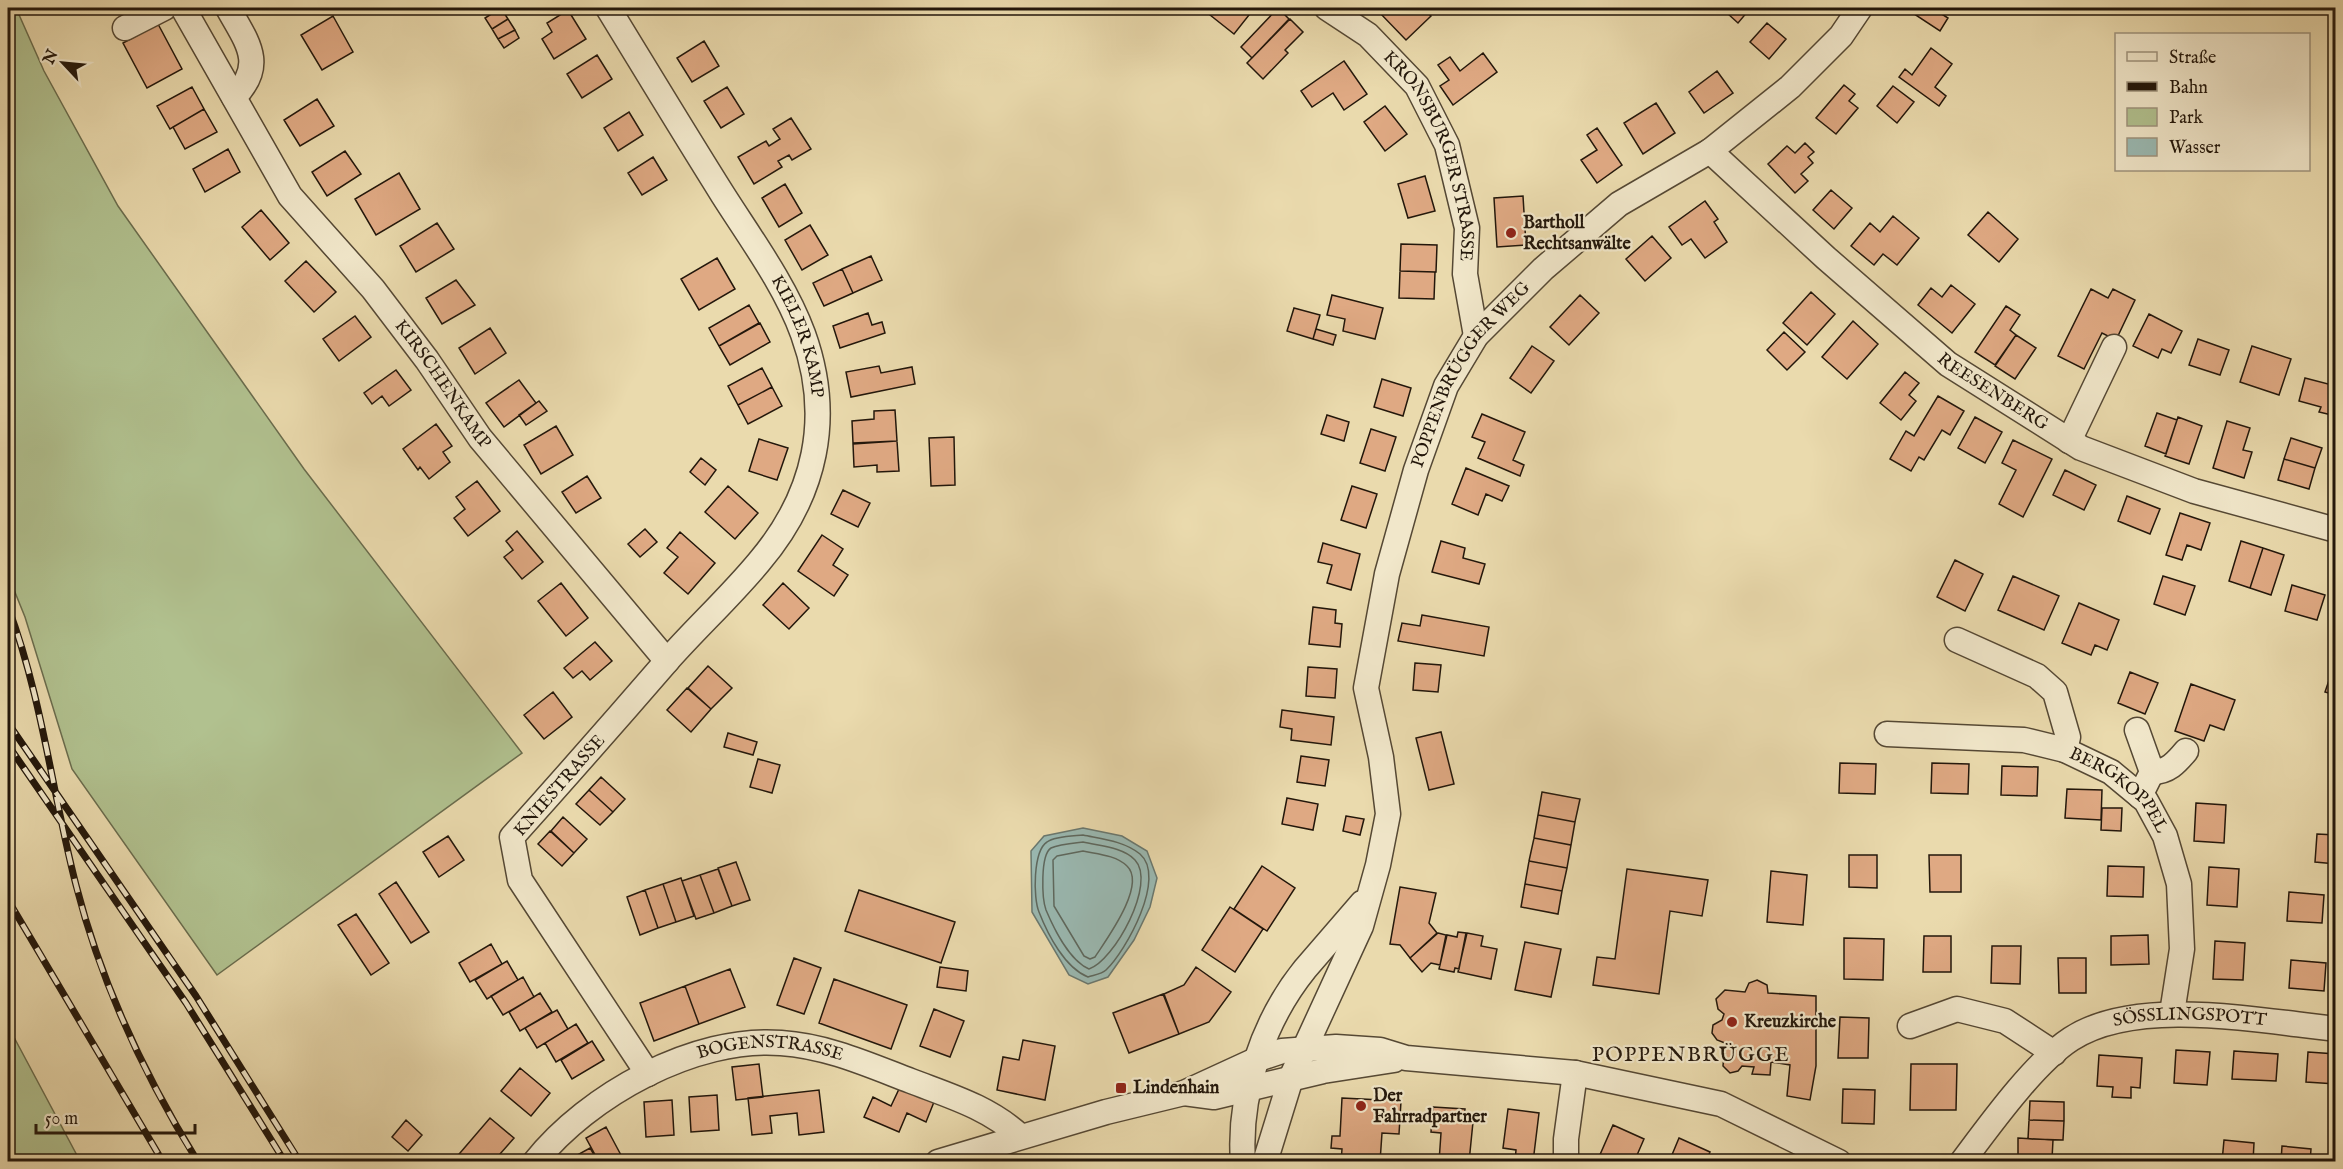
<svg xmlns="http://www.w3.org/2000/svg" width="2343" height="1169" font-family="'IM FELL English',serif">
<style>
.green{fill:#b1c18f;stroke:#6a6c4d;stroke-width:1.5}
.water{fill:#9ab9b2;stroke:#6a786f;stroke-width:1.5}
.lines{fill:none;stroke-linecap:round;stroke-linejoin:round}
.shore{stroke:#5e685e;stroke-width:1.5}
.building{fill:#dfa983;stroke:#23170b;stroke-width:1.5}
.minor-casing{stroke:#554834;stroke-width:27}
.minor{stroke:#f1e7ca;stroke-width:24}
.rail-casing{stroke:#23170b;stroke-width:7}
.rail{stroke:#f1e7ca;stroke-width:4.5;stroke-dasharray:14;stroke-linecap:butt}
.poi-dot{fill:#8f2418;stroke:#f1e7ca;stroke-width:2}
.labels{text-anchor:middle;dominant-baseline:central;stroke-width:4.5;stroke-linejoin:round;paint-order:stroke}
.street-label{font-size:18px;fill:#23170b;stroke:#f1e7ca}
.poi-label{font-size:18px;font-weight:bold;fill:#23170b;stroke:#f1e7ca;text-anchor:start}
.quarter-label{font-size:21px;letter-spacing:1.5px;fill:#23170b;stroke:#f1e7ca}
</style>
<rect width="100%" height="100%" fill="#eadaad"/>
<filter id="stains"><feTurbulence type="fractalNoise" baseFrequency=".00333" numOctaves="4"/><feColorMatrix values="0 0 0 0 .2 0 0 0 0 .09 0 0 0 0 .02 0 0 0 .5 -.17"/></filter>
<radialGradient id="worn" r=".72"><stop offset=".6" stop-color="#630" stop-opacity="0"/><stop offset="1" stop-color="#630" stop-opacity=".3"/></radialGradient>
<path class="green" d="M8,8h8l28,63 74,135 186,263 218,284 -305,222 -145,-206 -47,-152 -17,-42z
M8,1026l72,135h-72z"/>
<path class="water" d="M1083,828l39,8 25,15 10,27 -7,29 -16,33 -26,37 -20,7 -19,-9 -37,-63 -1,-61 13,-15z"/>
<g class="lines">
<path class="shore" d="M1083,835c19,4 41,6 57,19 27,23 -14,97 -34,116 -4,4 -12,5 -18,7 -23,-9 -40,-42 -49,-65 -6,-14 -6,-61 8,-70 8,-6 26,-6 36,-7z
M1083,842c16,4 40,5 52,18 22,23 -21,101 -46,109 -19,-8 -35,-40 -43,-59 -4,-11 -6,-55 5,-62 8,-4 23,-5 32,-6z
M1083,851c14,3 33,4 44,15 20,19 -21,74 -32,91l-5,2 -6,-3 -30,-50 -1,-46 4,-4z"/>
</g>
<path class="building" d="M501,8l7,11 -16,10 -7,-11z
M1208,8h42l3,2 -19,24 -29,-23z
M1278,8l11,11 -37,39 -11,-11z
M1380,8h43l8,8 -25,24 -29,-30z
M1732,8h14l3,2 -11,13 -11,-10z
M1905,8h34l-2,3 11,7 -8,13z
M568,10l18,29 -32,20 -12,-20 10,-7 -5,-9z
M333,16l20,36 -31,18 -21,-35z
M508,19l7,11 -17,9 -6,-10z
M1290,19l13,13 -18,18 3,3 -25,26 -16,-16z
M1767,23l19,16 -17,20 -19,-17z
M158,24l24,45 -35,19 -24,-45z
M515,30l4,8 -15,10 -6,-9z
M704,41l15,25 -27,16 -15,-24z
M1931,48l21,16 -17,23 11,9 -7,10 -40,-29 6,-8 7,6z
M1483,53l14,19 -44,33 -13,-19 9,-6 -11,-15 12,-8 10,14z
M597,55l15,24 -30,19 -15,-24z
M1344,61l23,33 -23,16 -11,-17 -21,14 -11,-16z
M1717,71l16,22 -29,20 -15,-21z
M1844,85l11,9 -6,7 9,7 -22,26 -20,-16z
M1893,86l21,16 -17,21 -20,-17z
M192,87l12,22 -34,20 -13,-23z
M727,87l17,27 -23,14 -17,-27z
M317,99l17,27 -34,20 -16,-26z
M1656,103l19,30 -32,21 -19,-31z
M1385,106l22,28 -22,17 -21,-29z
M204,109l13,23 -32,17 -12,-22z
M629,112l14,23 -25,16 -14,-23z
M791,118l20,31 -19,11 -3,-5 -11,6 4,6 -28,17 -16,-27 28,-16 3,5 11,-7 -7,-10z
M1597,128l25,37 -25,18 -16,-23 16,-10 -10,-15z
M1805,143l9,9 -6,5 5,6 -12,11 7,7 -13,12 -27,-29 19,-18 8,7z
M228,149l12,23 -35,20 -12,-23z
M345,151l16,23 -34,22 -15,-24z
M653,157l14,23 -25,15 -14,-22z
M399,173l21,36 -44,26 -21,-36z
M1425,176l10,35 -27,7 -10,-34z
M785,184l17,29 -23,14 -17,-29z
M1831,190l21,18 -18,21 -21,-19z
M1523,196l3,49 -29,2 -3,-49z
M1705,201l13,18 -4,3 13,20 -22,16 -14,-19 -9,6 -13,-18z
M261,210l28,33 -19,17 -28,-33z
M1988,212l30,27 -19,23 -31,-27z
M1893,216l26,22 -22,27 -14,-11 -9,11 -23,-19 19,-23 10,9z
M437,223l17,26 -38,23 -16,-26z
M810,225l18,30 -26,15 -17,-30z
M1652,236l19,22 -26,23 -19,-22z
M1401,244l36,1 -1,27 -36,-1z
M871,256l11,24 -29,13 -11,-24z
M717,258l18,31 -36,21 -18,-31z
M306,261l30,31 -22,20 -29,-31z
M842,269l11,24 -29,13 -11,-23z
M1400,271l35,1 -1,27 -35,-1z
M456,280l19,25 -33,19 -16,-26z
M1951,285l24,19 -23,29 -34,-28 13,-17 11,9z
M2091,289l17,9 5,-9 22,11 -19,40 -14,-7 -18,36 -26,-13z
M1811,292l24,22 -28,31 -24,-22z
M1332,295l51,13 -8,31 -32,-8 2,-12 -18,-4z
M1580,295l19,18 -30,32 -19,-18z
M749,305l10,18 -40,23 -10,-18z
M2006,306l14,9 -10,15 6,5 -21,30 -20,-13z
M1294,308l26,7 -7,24 -26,-8z
M868,313l4,12 10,-3 3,11 -45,15 -7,-22z
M2149,314l33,17 -11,22 -9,-4 -4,9 -25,-12z
M355,316l16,21 -32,24 -16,-22z
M1853,321l25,23 -31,35 -25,-22z
M760,323l10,19 -40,23 -11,-19z
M490,328l16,25 -31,21 -16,-26z
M1316,329l20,6 -3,10 -20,-6z
M1784,332l21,20 -18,18 -20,-20z
M2016,335l20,13 -21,31 -20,-13z
M2198,339l31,11 -9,25 -31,-10z
M1532,346l22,15 -23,32 -21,-15z
M2252,346l39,13 -12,36 -39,-13z
M879,366l2,7 31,-6 3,17 -64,13 -5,-25z
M762,368l10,19 -34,18 -10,-19z
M396,370l15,20 -22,16 -7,-10 -10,8 -8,-11z
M1905,372l14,11 -10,12 7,6 -15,19 -21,-17z
M2305,378l31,8v30l-17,-4 2,-5 -22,-6z
M1382,379l29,9 -8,28 -29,-9z
M519,380l17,23 -32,24 -18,-24z
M772,387l10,19 -34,18 -10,-19z
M1938,396l26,15 -14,24 -8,-5 -18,30 -5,-3 -8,14 -21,-12 16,-28 8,5z
M539,401l8,10 -21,14 -7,-10z
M895,410l2,31 -44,2 -1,-22 22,-2v-8z
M2157,413l20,7 -11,34 -21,-8z
M1482,414l43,18 -12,28 11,5 -4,11 -42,-18 7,-16 -13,-5z
M1327,415l22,7 -5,19 -23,-7z
M1975,417l27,15 -17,31 -27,-15z
M2178,417l24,9 -13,38 -24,-8z
M2227,421l23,7 -7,22 9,2 -8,26 -31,-10z
M436,424l16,22 -9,6 7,10 -21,17 -9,-12 -2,3 -15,-21z
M556,426l17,29 -32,19 -17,-29z
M1371,429l25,8 -11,34 -25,-8z
M954,437l1,48 -24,1 -2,-48z
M2291,438l31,10 -7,20 -31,-9z
M759,439l29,9 -11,32 -28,-9z
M2013,440l39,19 -29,58 -24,-13 17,-34 -14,-7z
M897,441l2,30 -22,1v-7l-23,2 -1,-23z
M701,458l15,12 -11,15 -15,-13z
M2284,459l31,9 -6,21 -31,-9z
M1466,468l43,18 -7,15 -16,-7 -8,21 -26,-11z
M2065,470l31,15 -12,25 -31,-15z
M587,476l14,22 -25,15 -14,-21z
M477,481l23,30 -32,25 -14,-18 11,-9 -9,-12z
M728,486l30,27 -23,26 -30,-27z
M1352,486l25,8 -11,34 -25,-8z
M843,490l27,13 -12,24 -27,-13z
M2127,496l33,13 -10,25 -32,-13z
M2180,513l30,10 -9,27 -14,-5 -5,15 -16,-5z
M645,529l12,13 -17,15 -12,-13z
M517,531l26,31 -21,17 -18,-22 9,-7 -7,-9z
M680,532l35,31 -27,31 -24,-21 14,-16 -11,-9z
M822,535l21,14 -10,16 15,10 -14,21 -36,-25z
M1441,541l24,7 -2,10 22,6 -6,20 -47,-12z
M2241,541l22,7 -13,40 -21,-7z
M1323,543l37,11 -9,36 -24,-7 5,-18 -14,-3z
M2263,548l21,7 -13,40 -21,-7z
M1955,560l28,14 -18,37 -28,-14z
M2013,576l46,20 -15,34 -46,-20z
M2163,576l32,10 -10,29 -31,-11z
M561,583l27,35 -22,18 -28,-35z
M783,583l26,25 -20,21 -26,-24z
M2292,585l33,10 -8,25 -32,-9z
M2079,603l40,17 -12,30 -12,-5 -4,10 -29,-12z
M1313,607l23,3 -1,13 7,1 -2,23 -31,-3z
M1422,615l67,12 -5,29 -86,-15 4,-18 18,3z
M595,642l17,19 -22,19 -8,-9 -9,7 -9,-10z
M2336,660v35l-11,-3z
M1415,663l26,2 -3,27 -25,-2z
M708,666l24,22 -21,21 -23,-21z
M1308,667l29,2 -2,29 -29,-2z
M2130,672l28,11 -13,31 -27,-11z
M2191,684l44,16 -11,30 -14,-5 -6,16 -29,-10z
M687,688l24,21 -20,23 -24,-22z
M553,692l19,25 -28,22 -20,-24z
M1282,710l52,7 -3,28 -40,-5 1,-11 -12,-2z
M1441,732l13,52 -25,6 -13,-52z
M728,733l29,9 -4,13 -29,-8z
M1301,756l28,4 -4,26 -28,-4z
M758,759l22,6 -8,28 -22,-6z
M1840,763l36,1 -1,30 -36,-1z
M1932,763l37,1 -1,30 -37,-1z
M2002,766l36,1 -1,29 -36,-1z
M601,777l24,22 -12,13 -24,-22z
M2067,789l35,1 -1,30 -36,-2z
M589,790l24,22 -13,13 -24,-21z
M1542,792l38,7 -5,23 -37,-7z
M1287,798l31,6 -5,26 -31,-6z
M2196,803l30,2 -2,38 -30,-2z
M2102,808h20l-1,23 -20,-1z
M1538,815l37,7 -4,23 -37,-7z
M1346,816l18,3 -4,16 -17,-4z
M563,817l24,22 -13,14 -23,-22z
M550,831l24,22 -12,13 -24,-22z
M2317,834l19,1v29l-21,-2z
M448,836l16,24 -25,17 -16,-25z
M1534,838l37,7 -4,23 -38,-7z
M1849,855h28v33l-28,-1z
M1929,855h32v37h-31z
M1529,861l38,7 -5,23 -37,-7z
M736,862l14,38 -18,6 -14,-38z
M1262,866l33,22 -28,43 -33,-22z
M2108,866l36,1 -1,30 -36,-1z
M2209,867l30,2 -2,38 -30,-2z
M718,869l14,37 -18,7 -14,-38z
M1627,869l81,11 -6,36 -32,-5 -11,83 -66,-9 4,-28 18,2z
M1771,871l36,4 -4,50 -36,-3z
M700,875l14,38 -18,6 -14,-38z
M681,878l13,38 -18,6 -13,-38z
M396,882l33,50 -18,11 -32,-49z
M663,884l13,38 -18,6 -13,-38z
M1525,884l37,7 -4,23 -37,-7z
M1400,887l36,6 -7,30 8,10 -27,25 -10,-13 -10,-1z
M645,890l13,38 -18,7 -13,-38z
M859,890l96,32 -14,41 -96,-32z
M2289,892l35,3 -2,28 -35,-2z
M1230,907l33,22 -28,43 -33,-22z
M356,914l33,49 -18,12 -33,-50z
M1458,932l8,1 -7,36 -4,-1 -1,4 -15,-3 8,-34 10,2z
M1438,933l8,2 -6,30 -9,-2 -9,9 -12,-14z
M1467,933l16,3 -2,10 16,3 -6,30 -33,-7z
M2148,935l1,29 -38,1v-29z
M1924,936h27v36h-28z
M1844,938l40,1 -1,41 -39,-1z
M2215,941l30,2 -2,37 -30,-1z
M1525,942l36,7 -10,48 -36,-7z
M491,944l11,20 -32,18 -11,-19z
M1992,946h29l-1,38 -29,-1z
M794,958l27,10 -17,46 -27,-9z
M2058,958h28v35h-27z
M2291,960l35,3 -2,28 -35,-3z
M507,961l11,19 -31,19 -12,-19z
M940,967l28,4 -2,20 -29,-4z
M1196,967l35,25 -22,30 -30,12 -15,-40 20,-9z
M730,969l15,38 -46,17 -14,-38z
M523,977l11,20 -31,18 -12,-19z
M834,979l73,26 -16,44 -72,-26z
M1757,980l10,5 1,8 48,3v70l-6,34 -23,-4 3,-31 -19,-3 -1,13 -18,-1 2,-7 -12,-1 -4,5 -8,2 -7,-7 2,-23 -8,-3 -5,-7 1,-8 9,-5 2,-6 -6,-5 -2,-10 9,-9 20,2 4,-9z
M685,986l14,38 -45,17 -14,-38z
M540,993l12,19 -32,19 -11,-19z
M1163,994l16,40 -50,19 -16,-40z
M934,1009l30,12 -14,36 -30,-11z
M557,1010l11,19 -31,19 -12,-20z
M1840,1017l29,1 -1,40h-30z
M576,1024l12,19 -32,19 -11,-19z
M1023,1040l32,6 -10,54 -48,-10 6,-33 16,3z
M592,1041l12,19 -32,19 -11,-19z
M2176,1050l34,2 -3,33 -33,-2z
M2234,1051l44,3 -2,27 -44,-2z
M2308,1052l28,2v30l-30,-2z
M2099,1055l43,3 -2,30 -9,-1v11l-19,-1 1,-10 -16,-1z
M759,1064l4,33 -27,3 -4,-33z
M1911,1064h46l-1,46h-46z
M520,1068l30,25 -19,23 -30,-25z
M900,1087l34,15 -8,20 -19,-9 -8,19 -35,-15 9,-20 18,9z
M1843,1089l32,1 -1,34 -32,-1z
M819,1090l5,42 -25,3 -2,-22 -27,3 2,17 -20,2 -4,-37z
M717,1095l2,35 -28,2 -2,-35z
M1342,1098l59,3 -2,33 -17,-1 -2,29h-39l1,-13 -11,-1 1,-12h8z
M672,1100l2,35 -28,2 -2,-35z
M2030,1101l34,1v19l-35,-1z
M1433,1107l32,2 -1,12 9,1 -4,40h-30l2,-29 -10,-1z
M1508,1109l31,4 -6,49h-18l1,-12 -13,-2z
M490,1118l24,20 -21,24h-37l-2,-2z
M406,1120l16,15 -14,16 -16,-14z
M2029,1120l35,1 -1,19 -35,-1z
M1613,1125l31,14 -10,23h-25l-10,-5z
M606,1127l16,30 -7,5h-16l-13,-24z
M1679,1138l31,14 -4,10h-37z
M2018,1138l35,2 -1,19 -34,-2z
M2224,1140l30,3 -1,19h-31z
M2282,1146l29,3 -1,13h-29z
M590,1148l8,14h-26l-2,-3z
M1062,1155l24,7h-26z
M1746,1156l13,6h-15z
M2018,1157l34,2v3h-35z"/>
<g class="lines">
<g class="minor-casing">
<g id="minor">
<path id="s1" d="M183,8l107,188 83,93 54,71 53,78 187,223"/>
<path d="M228,8c18,33 39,56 6,89"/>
<path id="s2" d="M608,8c38,62 76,125 115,187 28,44 62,90 80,139 30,83 13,161 -44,228 -29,35 -62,65 -92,99 -51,59 -103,118 -155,176l8,43 128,194"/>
<path id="s3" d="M1327,8l41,27 49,51 30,59 20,83 -2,46 11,62"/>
<path d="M125,28l39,-20"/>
<path id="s4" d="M1710,151l116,107 122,106 133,84 113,43 142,39"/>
<path d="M2069,441l45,-94"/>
<path d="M1957,640l80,36 18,16 13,45 -3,13"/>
<path d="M2137,730l15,42 -12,24"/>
<path id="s5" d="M1887,734l137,6 41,10 46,22 35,29 19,35 14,48 3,65 -10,64"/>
<path d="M2152,772c16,0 24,-9 34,-21"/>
<path d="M1910,1026l47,-17 48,12 49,32"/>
<path d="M1184,1093l30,4 109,-26 71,-11"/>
<path id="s6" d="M535,1162c53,-67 160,-126 246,-119 46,3 88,22 130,38 39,15 77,26 109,55"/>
<path d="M938,1162l168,-50 78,-19 74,-34 24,-8 54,-4 44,3 26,8 169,15 146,31 118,58"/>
<path d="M1243,1162c-5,-67 20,-141 62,-193 19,-22 38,-44 57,-66"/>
<path id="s7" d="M1265,1162l26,-84 70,-152 17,-61 10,-51 -7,-57 -15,-69 21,-114 29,-104 30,-84 30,-50 67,-67 76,-65 91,-53 80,-64 51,-51 19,-28"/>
<path d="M1566,1162v-23l9,-66"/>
<path id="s8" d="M1962,1162c27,-36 72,-99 109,-123 66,-43 189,-18 265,-10"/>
</g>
</g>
<use href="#minor" class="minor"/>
<g class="rail-casing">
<path id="rail" d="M8,607c34,90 44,185 68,278 25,98 68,190 122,277
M8,723l188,273 104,166
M8,745l178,258 99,159
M8,900l155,262"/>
</g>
<use href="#rail" class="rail"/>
</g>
<g class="poi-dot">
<circle cx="1511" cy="233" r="6"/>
<circle cx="1732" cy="1022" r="6"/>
<rect x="1115" y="1082" width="12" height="12" rx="3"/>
<circle cx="1361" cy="1106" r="6"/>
</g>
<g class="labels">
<g class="street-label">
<text stroke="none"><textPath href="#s3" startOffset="190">KRONSBURGER STRASSE</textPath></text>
<text stroke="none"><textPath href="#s2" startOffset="381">KIELER KAMP</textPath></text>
<text stroke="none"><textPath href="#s7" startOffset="834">POPPENBRÜGGER WEG</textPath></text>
<text stroke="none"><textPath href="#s1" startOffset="459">KIRSCHENKAMP</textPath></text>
<text stroke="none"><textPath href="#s4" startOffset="372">REESENBERG</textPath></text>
<text transform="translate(560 786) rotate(-49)">KNIESTRASSE</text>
<text stroke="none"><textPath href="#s5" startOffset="248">BERGKOPPEL</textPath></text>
<text stroke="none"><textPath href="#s8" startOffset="288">SÖSSLINGSPOTT</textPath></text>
<text stroke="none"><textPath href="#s6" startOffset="272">BOGENSTRASSE</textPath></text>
</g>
<g class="poi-label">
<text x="1523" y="223">Bartholl<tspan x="1523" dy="21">Rechtsanwälte</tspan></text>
<text x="1744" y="1022">Kreuzkirche</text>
<text x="1133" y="1088">Lindenhain</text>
<text x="1373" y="1096">Der<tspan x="1373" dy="21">Fahrradpartner</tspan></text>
</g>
<g class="quarter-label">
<text x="1691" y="1055">POPPENBRÜGGE</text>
</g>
</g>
<rect width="2343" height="1169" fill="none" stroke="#eadaad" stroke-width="30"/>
<rect x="9" y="9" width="2325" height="1151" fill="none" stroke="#23170b" stroke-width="3"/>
<rect x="15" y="15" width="2313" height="1139" fill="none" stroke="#23170b" stroke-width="1.5"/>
<rect x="2115" y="33" width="195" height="138" fill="#f1e7ca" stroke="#9f947e" stroke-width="1.5"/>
<rect x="2127" y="52" width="30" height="9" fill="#f1e7ca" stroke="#9f947e" stroke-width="1.5"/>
<text x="2169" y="63" font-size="18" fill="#23170b">Straße</text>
<rect x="2127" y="82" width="30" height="9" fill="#23170b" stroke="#9f947e" stroke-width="1.5"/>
<text x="2169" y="93" font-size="18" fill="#23170b">Bahn</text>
<rect x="2127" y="108" width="30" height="18" fill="#b1c18f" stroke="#9f947e" stroke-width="1.5"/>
<text x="2169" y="123" font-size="18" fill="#23170b">Park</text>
<rect x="2127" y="138" width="30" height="18" fill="#9ab9b2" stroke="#9f947e" stroke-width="1.5"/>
<text x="2169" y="153" font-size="18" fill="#23170b">Wasser</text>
<g transform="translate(63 63) rotate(296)" stroke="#f1e7ca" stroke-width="4.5" paint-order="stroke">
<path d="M0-4.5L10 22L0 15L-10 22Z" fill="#23170b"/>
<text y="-9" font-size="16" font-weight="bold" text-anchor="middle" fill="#23170b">N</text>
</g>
<path d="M36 1124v9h159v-9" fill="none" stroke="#23170b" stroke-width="3"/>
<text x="45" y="1124" font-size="18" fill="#23170b" stroke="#f1e7ca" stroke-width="4.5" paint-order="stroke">50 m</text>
<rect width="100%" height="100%" filter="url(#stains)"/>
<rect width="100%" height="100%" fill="url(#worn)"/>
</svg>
